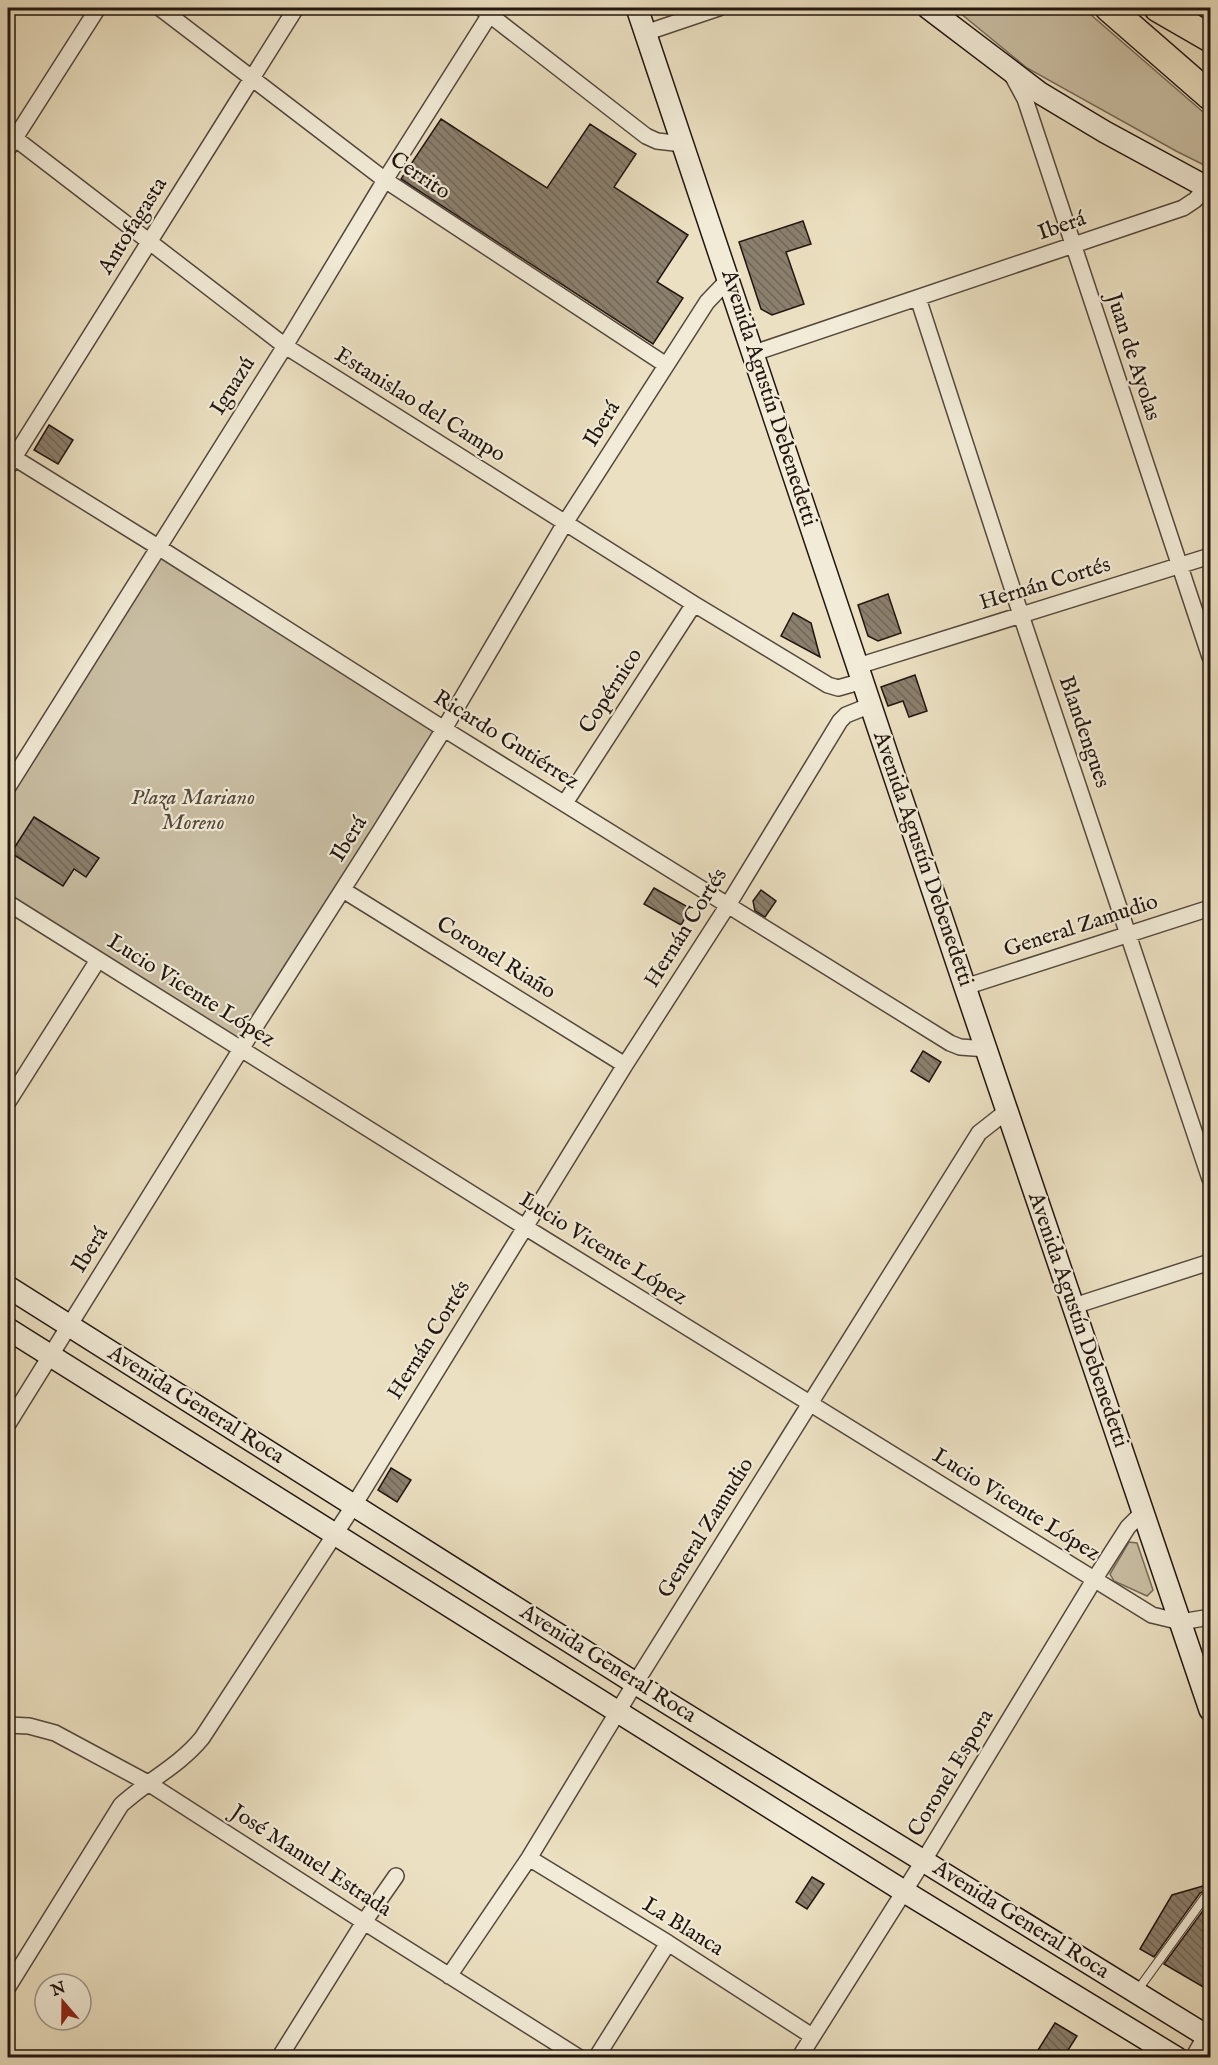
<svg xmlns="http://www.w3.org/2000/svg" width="1218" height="2065" font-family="'IM FELL English',serif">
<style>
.green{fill:#c9bea3;stroke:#766a5a;stroke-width:1.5}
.building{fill:url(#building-back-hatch);stroke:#221611;stroke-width:1.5}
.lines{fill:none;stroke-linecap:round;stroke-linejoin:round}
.service-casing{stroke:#54483d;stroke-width:10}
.minor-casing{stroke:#54483d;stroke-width:18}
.secondary-casing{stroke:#221611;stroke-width:24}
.motorway-casing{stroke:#221611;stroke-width:30}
.service{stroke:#f2ebd7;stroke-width:8}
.minor{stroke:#f2ebd7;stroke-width:15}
.secondary{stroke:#f2ebd7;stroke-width:21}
.motorway{stroke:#ebe0c1;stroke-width:27}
.labels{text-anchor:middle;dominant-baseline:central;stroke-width:4.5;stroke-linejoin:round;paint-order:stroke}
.street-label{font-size:22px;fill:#221611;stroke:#f2ebd7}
.park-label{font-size:22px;font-style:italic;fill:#54483d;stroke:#f2ebd7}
</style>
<defs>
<pattern id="building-back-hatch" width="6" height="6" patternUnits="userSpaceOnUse" patternTransform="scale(1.5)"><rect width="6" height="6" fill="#8b7f6d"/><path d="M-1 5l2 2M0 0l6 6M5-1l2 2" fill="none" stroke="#716758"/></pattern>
</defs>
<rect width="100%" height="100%" fill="#ebe0c1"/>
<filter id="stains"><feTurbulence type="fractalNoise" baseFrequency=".00333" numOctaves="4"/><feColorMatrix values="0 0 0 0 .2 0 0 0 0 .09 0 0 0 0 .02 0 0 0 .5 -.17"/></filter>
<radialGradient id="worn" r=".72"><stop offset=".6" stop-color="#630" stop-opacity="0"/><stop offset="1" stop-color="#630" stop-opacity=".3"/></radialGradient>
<path class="green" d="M954,8h129l127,110v50l-34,-17 -149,-83z
M158,547l286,182 -203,320 -233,-146v-116z
M1129,1542l8,1 16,47 -6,6 -33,-15 -4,-7z"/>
<path class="building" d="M441,119l106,69 43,-64 46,30 -22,33 74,48 -31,47 26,16 -30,46 -252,-165z
M803,221l8,23 -25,8 18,52 -32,11 -11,-6 -22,-67z
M49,425l24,15 -15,24 -24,-14z
M888,594l13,39 -23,8 -10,-5 -10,-31z
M793,613l18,10 9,34 -39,-21z
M915,675l12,36 -18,6 -6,-16 -15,5 -7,-19z
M34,817l65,41 -13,19 -12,-8 -11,17 -52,-33z
M654,888l32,18 2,7 -7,12 -37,-21z
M761,890l15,11 -11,16 -10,-6 -2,-10z
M923,1051l18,11 -12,20 -18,-11z
M391,1468l20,12 -14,22 -19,-12z
M812,1877l12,7 -17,25 -11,-7z
M1210,1884v5l-10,4 -46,64 -14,-8 32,-54z
M1210,1901v90l-46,-27z
M1055,2023l22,13 -14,22h-30z"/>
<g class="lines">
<g class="service-casing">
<path id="service" d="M1137,1991l68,-94 5,-2"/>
</g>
<g class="minor-casing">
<path id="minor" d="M160,8l225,172 281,185
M481,8l165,128 11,5 26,3
M645,33l74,-25
M1012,75l13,24 185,558
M8,133l277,213 409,258 134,81 10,3 25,-7
M8,149l90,-141
M918,298l103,317 189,564
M754,353l429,-145 12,-8 12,-13
M8,454l150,93 286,182 506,314 10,4 27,2
M8,467l288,-459
M858,666l352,-110
M8,787l277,-441 100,-166 109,-172
M565,803l129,-199
M343,890l282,175
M8,903l517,324 627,388 29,7 29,-5
M965,987l245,-79
M8,1102l90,-142
M1074,1306l136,-44
M8,1424l233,-375 139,-218 64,-102 121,-206 142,-221 22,-23
M8,1725l21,1 26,7 93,50 216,139 216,136
M529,1858l139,85 144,93
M449,1976l80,-118 102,-168 348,-557 28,-22
M8,1987l113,-182c27,-25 57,-38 81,-67l152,-233 271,-440 103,-160 112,-184 6,-6 25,-10
M279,2058l85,-136 32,-46
M596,2058l72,-115
M799,2058l125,-198 170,-280 34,-53 15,-15
M1193,2058l17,-30"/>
</g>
<g class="secondary-casing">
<path id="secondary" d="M637,8l328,979 245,723
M928,8l112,85 65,39 105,57
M8,1287l627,396 575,355
M8,1329l897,563 272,166"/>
</g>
<g class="motorway-casing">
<path id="motorway" d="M1109,8l101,88
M1158,8l52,30"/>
</g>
<use href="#service" class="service"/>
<use href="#minor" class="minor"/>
<use href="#secondary" class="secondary"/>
<use href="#motorway" class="motorway"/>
</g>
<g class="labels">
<g class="street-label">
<text transform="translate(420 176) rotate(34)">Cerrito</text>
<text transform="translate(133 226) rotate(-58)">Antofagasta</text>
<text transform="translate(1062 226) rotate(-19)">Iberá</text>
<text transform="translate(1133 357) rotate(72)">Juan de Ayolas</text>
<text transform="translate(233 386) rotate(-58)">Iguazú</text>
<text transform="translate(769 398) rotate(72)">Avenida Agustín Debenedetti</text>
<text transform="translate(420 405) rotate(32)">Estanislao del Campo</text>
<text transform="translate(602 424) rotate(-58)">Iberá</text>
<text transform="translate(1045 584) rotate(-17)">Hernán Cortés</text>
<text transform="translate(611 691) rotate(-57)">Copérnico</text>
<text transform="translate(1084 732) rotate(71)">Blandengues</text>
<text transform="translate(506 740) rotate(32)">Ricardo Gutiérrez</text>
<text transform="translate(349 839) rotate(-58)">Iberá</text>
<text transform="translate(923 859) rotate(71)">Avenida Agustín Debenedetti</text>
<text transform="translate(1081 926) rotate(-18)">General Zamudio</text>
<text transform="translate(686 928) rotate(-58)">Hernán Cortés</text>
<text transform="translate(496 958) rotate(32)">Coronel Riaño</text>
<text transform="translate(191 991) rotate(32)">Lucio Vicente López</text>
<text transform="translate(603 1249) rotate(32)">Lucio Vicente López</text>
<text transform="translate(90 1250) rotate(-58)">Iberá</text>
<text transform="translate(1078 1320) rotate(71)">Avenida Agustín Debenedetti</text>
<text transform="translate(429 1340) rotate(-58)">Hernán Cortés</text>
<text transform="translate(196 1405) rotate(32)">Avenida General Roca</text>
<text transform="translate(1016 1505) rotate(32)">Lucio Vicente López</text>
<text transform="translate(706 1528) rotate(-58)">General Zamudio</text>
<text transform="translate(608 1664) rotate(32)">Avenida General Roca</text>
<text transform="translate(951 1773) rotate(-59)">Coronel Espora</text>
<text transform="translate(311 1861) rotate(33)">José Manuel Estrada</text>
<text transform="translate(1021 1920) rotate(32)">Avenida General Roca</text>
<text transform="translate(683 1927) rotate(32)">La Blanca</text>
</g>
<g class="park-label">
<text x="193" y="798">Plaza Mariano<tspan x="193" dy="25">Moreno</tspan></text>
</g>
</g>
<rect width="1218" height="2065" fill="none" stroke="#ebe0c1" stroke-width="30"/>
<rect x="9" y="9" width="1200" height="2047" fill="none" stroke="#221611" stroke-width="3"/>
<rect x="15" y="15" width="1188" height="2035" fill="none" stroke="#221611" stroke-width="1.5"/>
<g transform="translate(63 2002) rotate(340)"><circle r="28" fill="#f2ebd7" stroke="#9f9688" stroke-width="1.5"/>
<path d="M0-4.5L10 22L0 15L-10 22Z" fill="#8f2418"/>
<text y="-9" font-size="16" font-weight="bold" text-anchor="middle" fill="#221611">N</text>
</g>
<rect width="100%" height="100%" filter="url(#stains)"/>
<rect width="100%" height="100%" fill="url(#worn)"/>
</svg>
